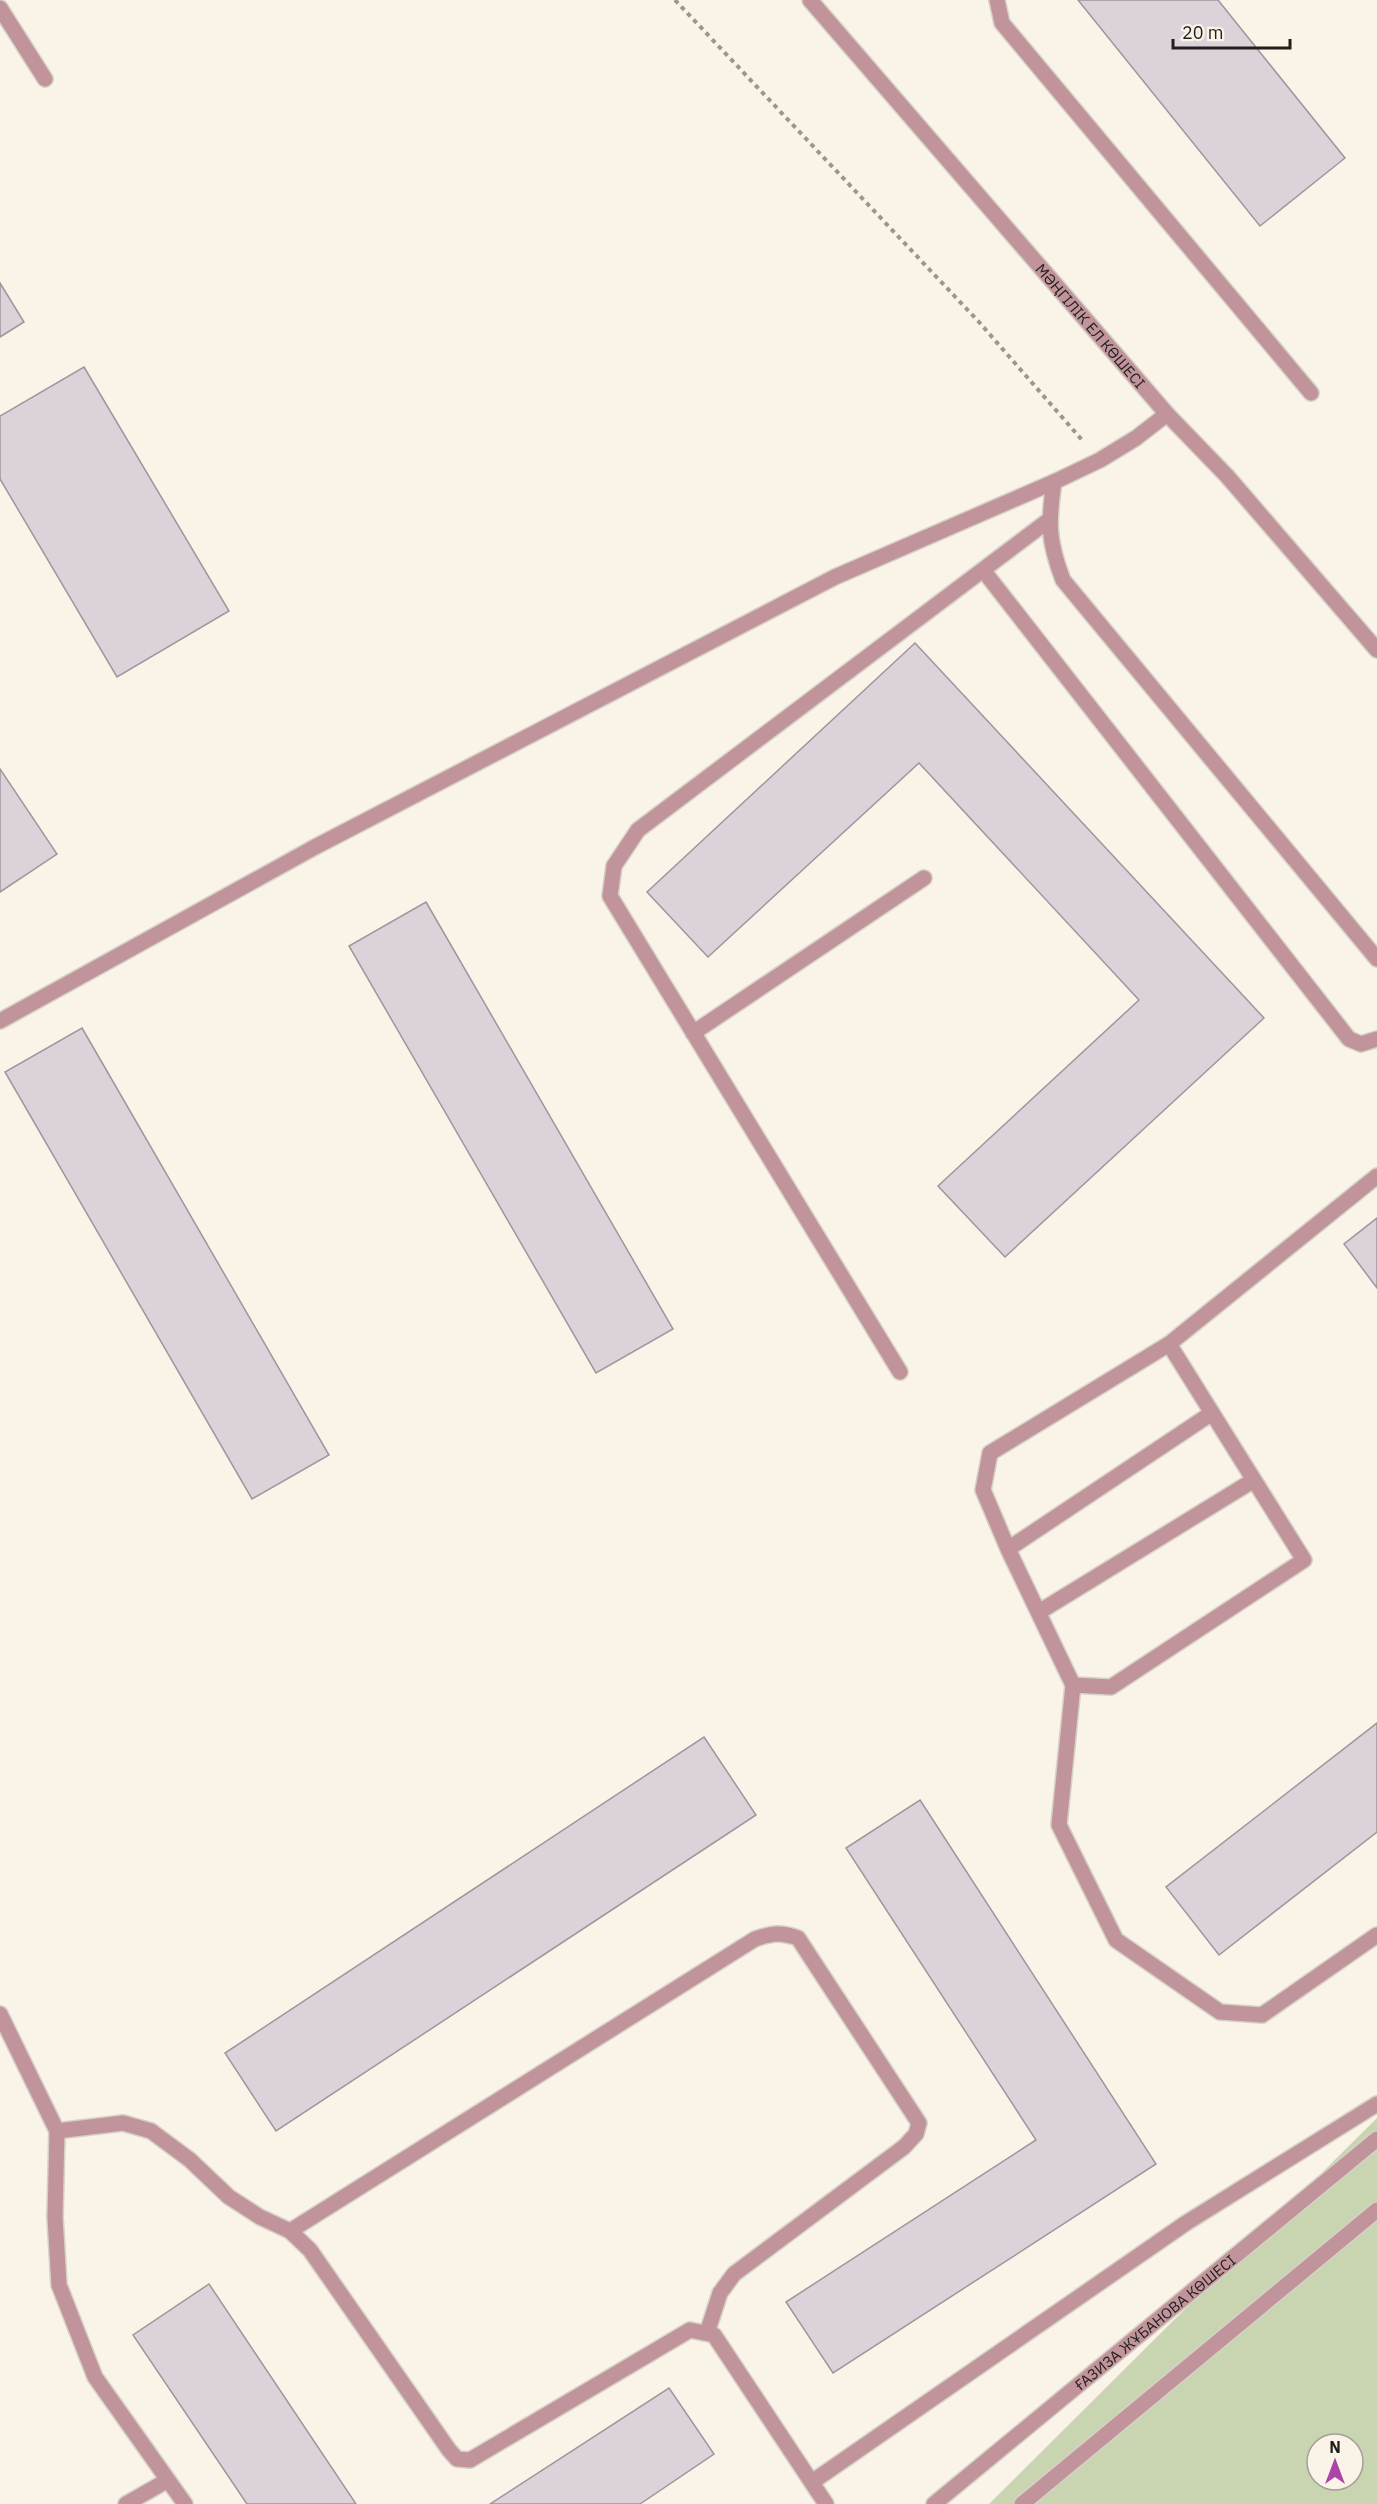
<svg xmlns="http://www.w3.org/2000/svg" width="1377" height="2504" font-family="'IBM Plex Sans',sans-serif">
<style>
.green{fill:#c8d5b0;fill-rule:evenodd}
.building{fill:#dcd2da;stroke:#9f969d;stroke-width:1.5}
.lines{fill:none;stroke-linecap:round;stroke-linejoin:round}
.service-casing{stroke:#d6d1c7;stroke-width:18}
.minor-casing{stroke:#d6d1c7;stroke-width:18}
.tertiary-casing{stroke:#d6d1c7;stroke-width:18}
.path{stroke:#9b978f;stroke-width:4;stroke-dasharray:4.5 4.5;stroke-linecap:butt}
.service{stroke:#c1949c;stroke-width:15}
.minor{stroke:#c1949c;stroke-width:15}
.tertiary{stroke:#c1949c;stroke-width:15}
.labels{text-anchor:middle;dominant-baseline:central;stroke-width:4.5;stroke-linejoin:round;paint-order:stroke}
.street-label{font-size:15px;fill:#211f1b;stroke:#f9f3e8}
</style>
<rect width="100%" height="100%" fill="#f9f3e8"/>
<path class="green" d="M1377,2118v386h-388zM1317,2444h36v36h-36z"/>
<path class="building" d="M1078,0h140l127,158 -85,68z
M0,283l24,39 -24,15z
M84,367l145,244 -112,66 -117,-198v-63z
M915,643l349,375 -259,239 -67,-71 201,-186 -220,-237 -211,194 -61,-65z
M0,769l57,85 -57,38z
M426,902l247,427 -77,44 -247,-427z
M82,1028l247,427 -77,44 -247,-427z
M1377,1218v70l-33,-44z
M1377,1723v109l-158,123 -53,-68z
M704,1737l52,78 -480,316 -51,-78z
M920,1800l236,364 -323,209 -47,-71 250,-162 -190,-292z
M209,2284l147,220h-109l-114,-169z
M669,2388l45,66 -74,50h-150z"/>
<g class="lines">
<g class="service-casing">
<path id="service" d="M997,0l5,23 309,370
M0,8l45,71
M1054,482c-6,41 -6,59 9,98l314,379
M983,570l366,469 12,5 16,-5
M693,1033l231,-155
M1169,1344l135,216 -193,127 -38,-2 -65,-136 -25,-59 7,-37 179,-109 208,-168
M900,1372l-290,-476 4,-30 24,-36 411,-310
M1008,1549l204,-136
M1039,1612l215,-132
M1073,1685l-14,140 57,115 104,72 42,3 115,-80
M0,2014l57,117 -2,86 4,68 36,92 90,127
M812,2482l374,-259 191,-119
M126,2504l42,-24"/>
</g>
<g class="minor-casing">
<g id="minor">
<path id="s1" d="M810,0l357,414 60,62 150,174"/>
<path d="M0,1021l315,-174 520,-270 219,-95 46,-22 36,-22 31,-24"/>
<path d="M57,2131l66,-8 28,8 39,29 39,37 31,20 30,14 20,19 139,200 8,9 13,1 220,-130 24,5 112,169"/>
<path d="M290,2231l465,-292c17,-6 26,-7 43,-1l121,185 -3,11 -12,13 -170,127 -14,19 -13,40"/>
</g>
</g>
<g class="tertiary-casing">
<g id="tertiary">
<path id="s2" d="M934,2504l443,-365"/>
<path d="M1022,2504l355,-294"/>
</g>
</g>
<path class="path" d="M675,0l304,322 103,118"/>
<use href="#service" class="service"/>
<use href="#minor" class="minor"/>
<use href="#tertiary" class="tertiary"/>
</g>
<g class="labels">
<g class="street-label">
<text stroke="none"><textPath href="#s1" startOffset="430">МӘҢГІЛІК ЕЛ КӨШЕСІ</textPath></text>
<text stroke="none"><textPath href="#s2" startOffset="286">ҒАЗИЗА ЖҰБАНОВА КӨШЕСІ</textPath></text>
</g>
</g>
<g transform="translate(1335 2462)"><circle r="28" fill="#f9f3e8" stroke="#a39e96" stroke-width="1.5"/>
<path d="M0-4.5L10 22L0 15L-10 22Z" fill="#ac45a8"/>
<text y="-9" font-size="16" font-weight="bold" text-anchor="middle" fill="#211f1b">N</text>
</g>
<path d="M1173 39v9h117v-9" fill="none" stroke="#211f1b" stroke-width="3"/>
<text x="1182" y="39" font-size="18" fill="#211f1b" stroke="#f9f3e8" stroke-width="4.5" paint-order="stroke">20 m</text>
</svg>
